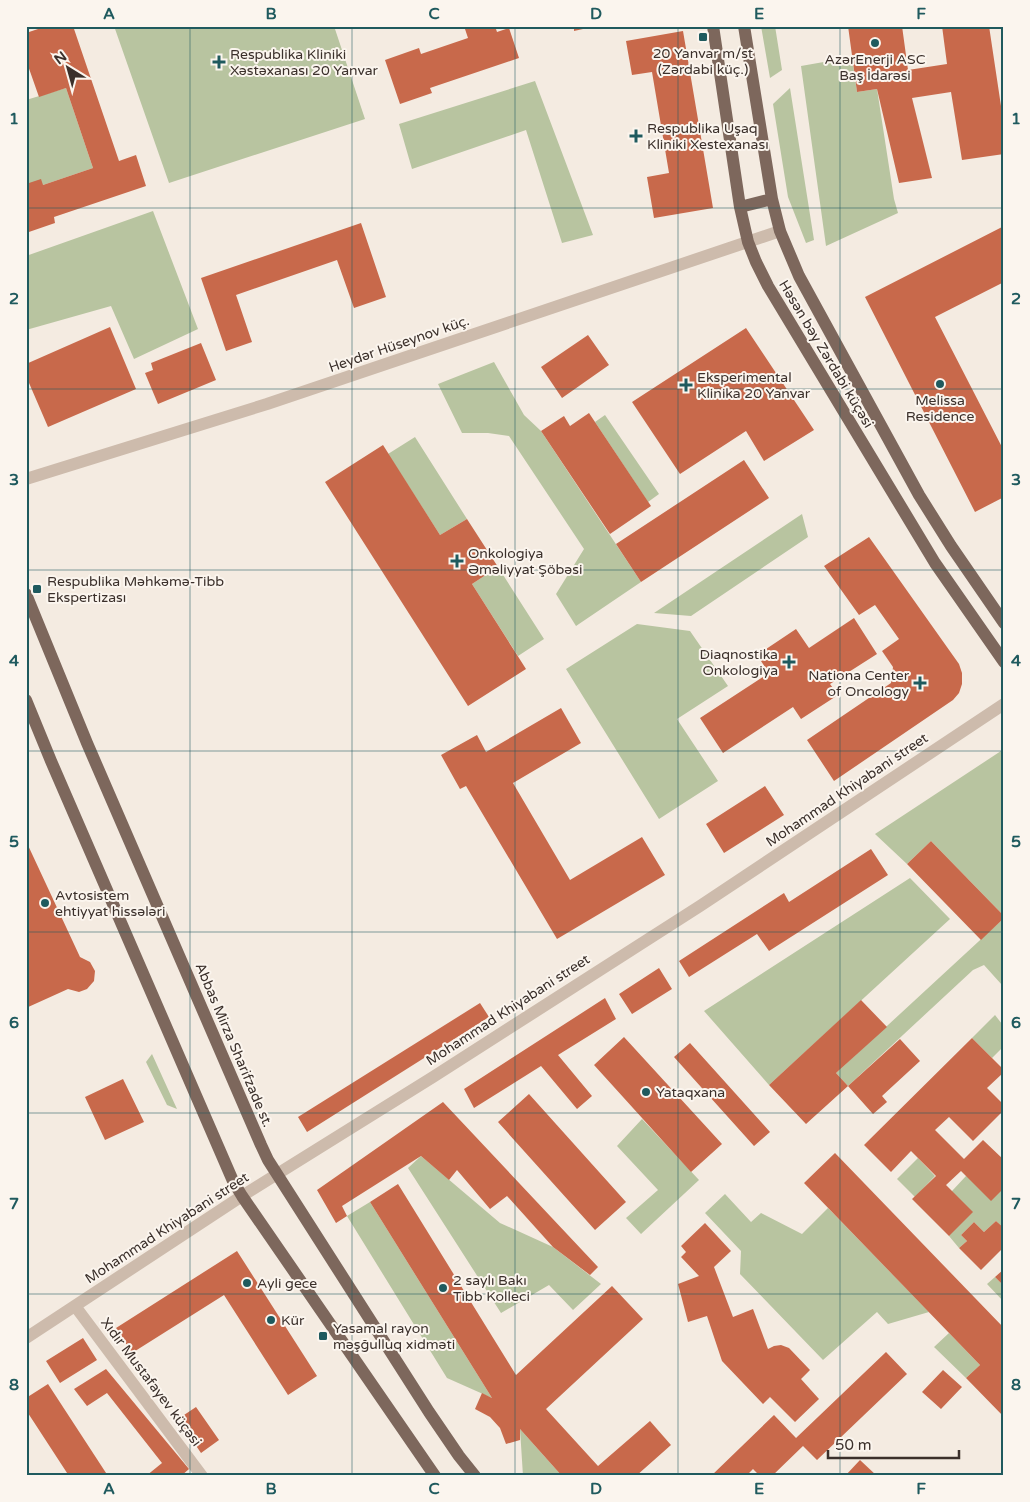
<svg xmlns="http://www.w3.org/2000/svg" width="1030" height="1502" font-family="'Varela Round',sans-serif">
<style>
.green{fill:#b8c4a0}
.building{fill:#c8694b}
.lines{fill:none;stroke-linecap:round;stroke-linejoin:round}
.minor{stroke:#cdbbac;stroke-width:12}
.major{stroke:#7d675c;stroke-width:12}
.grid{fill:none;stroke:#1f5a5e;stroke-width:1;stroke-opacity:0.55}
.poi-dot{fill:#1f5a5e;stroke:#fbf5ee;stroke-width:2}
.labels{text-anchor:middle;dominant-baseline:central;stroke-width:4;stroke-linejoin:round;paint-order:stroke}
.poi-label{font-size:14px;fill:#3b302b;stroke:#fbf5ee;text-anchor:start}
.street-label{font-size:14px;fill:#3b302b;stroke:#fbf5ee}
.neatline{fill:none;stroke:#1f5a5e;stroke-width:2}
.grid-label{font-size:16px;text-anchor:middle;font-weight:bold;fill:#1f5a5e}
</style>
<rect width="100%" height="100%" fill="#f4ebe1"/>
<path class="green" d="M114,26h220l31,93 -196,64z
M761,26h14l7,44 -12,8z
M852,57l5,35 20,-3 17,110 4,14 -72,33 -25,-180z
M535,81l58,154 -31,8 -36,-113 -114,39 -13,-45z
M66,88l27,80 -50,17 -17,-1v-84z
M790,88l24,152 -8,3 -18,-46 -15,-93z
M153,211l45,118 -64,30 -23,-53 -85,24v-74z
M494,362l30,53 17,16 100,151 -65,44 -20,-32 28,-45 -75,-113 -21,-3h-26l-24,-49z
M605,415l54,79 -11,8 -53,-80z
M415,437l52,82 -27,16 -52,-81z
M802,514l6,23 -117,79 -37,-3z
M498,567l46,72 -26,17 -46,-72z
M637,624l53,7 38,55 -51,33 41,62 -59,38 -93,-150z
M1004,749v167l-73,-75 -24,23 -32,-30z
M910,878l40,41 -181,166 -65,-74z
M1004,918v65l-2,2 -18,-20 -11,5 -125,116 -12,-13z
M995,1015l7,9 1,23 -11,11 -20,-20z
M152,1054l25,55 -10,-4 -21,-43z
M642,1119l57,61 -58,54 -15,-16 32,-28 -41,-44z
M421,1156l79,67 53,24 48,37 -28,26 -24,-25 -48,28 -93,-145z
M918,1158l17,18 -20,21 -18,-18z
M966,1176l38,12v40l-8,-7 -12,11 -10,-10 -13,13 6,6 -8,7 -10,-12 3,-45z
M725,1194l26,28 10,-9 41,21 26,-26 101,104 -41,12 -11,-12 -54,48 -83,-86 1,-23 -36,-38z
M370,1202l122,196 -45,-20 -100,-162z
M995,1277l9,9v16l-17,-18z
M949,1333l31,32 -14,13 -32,-31z
M520,1429l42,47h-39z"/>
<path class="building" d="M47,26h26l46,135 17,-6 10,31 -92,31 1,6 -29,10v-49l15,-5 2,6 50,-17 -27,-80 -27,9 -13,-37v-27z
M464,26h31l2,6 12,-4 10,30 -89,30 2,5 -32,11 -15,-44 34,-12 2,6 47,-16z
M574,26h18v1l-18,4z
M848,26h54l6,44 39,-6 -5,-38h47l15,100v28l-42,6 -11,-68 -39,6 20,80 -33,5 -22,-94 -20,3z
M683,31l30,177 -59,10 -7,-41 22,-4 -17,-101 -20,3 -6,-34z
M361,223l25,74 -32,11 -17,-48 -101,35 16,47 -26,9 -25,-73z
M1004,226v56l-69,35 69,134v46l-29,15 -110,-215z
M110,327l26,62 -88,38 -22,-51v-12z
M746,328l68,102 -50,31 -18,-30 -66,43 -48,-72z
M588,335l21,30 -47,33 -21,-31z
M201,343l15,37 -58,24 -13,-31 8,-3 -2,-7z
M589,413l62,93 -41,28 -69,-103 23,-15 6,10z
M383,445l57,90 27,-16 31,48 -26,17 54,85 -58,37 -143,-224z
M744,460l25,38 -128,84 -25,-38z
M869,537l90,127 3,9v11l-3,9 -6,7 -119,81 -27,-41 84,-57 2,-16 -11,-16 17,-12 -24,-34 -16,10 -35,-49z
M854,618l23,36 -47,30 8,11 -37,24 -8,-12 -70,46 -23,-35 69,-45 -12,-18 39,-26 13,19z
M561,708l20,35 -68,40 57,97 72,-43 23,38 -108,64 -91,-153 -6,3 -19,-34 36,-20 9,17z
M765,786l19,29 -60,38 -18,-29z
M26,841l54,116 10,5 5,9 -1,10 -7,8 -8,3 -11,-3 -42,19v-51l2,-1 -2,-5z
M931,841l73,75v2l-23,22 -74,-76z
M871,849l17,26 -119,76 -12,-17 -68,43 -10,-16 105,-68 5,9z
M659,968l13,21 -40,25 -13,-20z
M605,998l11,21 -58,36 34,41 -15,13 -36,-43 -67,42 -10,-19z
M861,1000l26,27 -51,46 12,13 52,-47 20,22 -38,35 5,6 -14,12 -25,-28 -42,38 -37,-39z
M480,1003l9,14 -182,115 -9,-15z
M624,1037l98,107 -31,28 -97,-107z
M972,1038l32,32v2l-17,16 17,17v5l-31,31 -24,-24 -14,13 29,29 19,-19 21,20v28l-13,13 -30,-30 -15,14 27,27 -24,24 -37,-37 24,-23 -25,-25 -20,21 -27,-27z
M690,1043l80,89 -16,14 -80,-89z
M123,1079l21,43 -39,18 -20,-43z
M529,1094l97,108 -31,28 -97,-108z
M443,1102l155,165 -8,8 -37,-28 -46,-51 -17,13 -33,-39 -8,10 -28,-24 -79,50 5,10 -11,7 -19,-33z
M835,1153l169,175v89l-38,-39 14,-13 -176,-182z
M398,1184l118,191 96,-89 31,33 -97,90 52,57 52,-45 21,24 -35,31h-74l-42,-47v11l-14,4 -6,-16 -10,-11 -15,-8 7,-16 10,5 -122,-196z
M996,1221l8,7v19l-23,23 -22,-22 8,-7 -6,-6 13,-13 10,10z
M705,1223l26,28 -17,16 19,50 20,-8 15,40 6,-3 7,-1 8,3 21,22 -9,9 18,20 -24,23 -25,-25 -7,7 -41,-43 -15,-45 -19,6 -10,-38 21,-8 -18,-19 5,-5 -5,-6z
M237,1251l80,125 -29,19 -64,-100 -92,58 -16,-25z
M1004,1269v17l-9,-9z
M83,1338l14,22 -37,23 -14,-22z
M886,1352l21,22 -90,86 -14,-14 -31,30h-12l-7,-7 -7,7h-35l63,-61 22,23z
M106,1369l83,100 -8,7h-35l16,-13 -55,-70 -20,13 -13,-17z
M943,1370l19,17 -21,22 -19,-17z
M48,1384l60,92h-39l-43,-66v-12z
M196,1407l23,33 -18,13 -23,-34z
M860,1460l17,16h-32z"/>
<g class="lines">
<path class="minor" d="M26,479l241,-75 513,-173
M75,1306l127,170
M26,1338l216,-142 191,-119 267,-171 304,-202"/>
<path class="major" d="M713,26l27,181 8,35 8,20 12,24 167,277 69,99
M744,26l28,173 8,32 19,45 120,219 32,51 53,77
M740,207l32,-8
M26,594l61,149 174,402 7,15 161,252 30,44 16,20
M26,700l25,61 182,420 9,15 193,280"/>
</g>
<path class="grid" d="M190,26v1450M352,26v1450M515,26v1450M678,26v1450M840,26v1450M26,208h978M26,389h978M26,570h978M26,751h978M26,932h978M26,1113h978M26,1294h978"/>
<g class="poi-dot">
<rect x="698" y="32" width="10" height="10" rx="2.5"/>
<circle cx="875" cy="43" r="5"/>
<path d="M216.5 54.5h5v5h5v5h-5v5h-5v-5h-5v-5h5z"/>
<path d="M633.5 128.5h5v5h5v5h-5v5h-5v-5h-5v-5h5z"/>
<circle cx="940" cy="384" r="5"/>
<path d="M683.5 377.5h5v5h5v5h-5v5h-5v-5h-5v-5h5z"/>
<path d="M454.5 553.5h5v5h5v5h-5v5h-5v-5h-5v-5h5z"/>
<rect x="32" y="584" width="10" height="10" rx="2.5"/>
<path d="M786.5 654.5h5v5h5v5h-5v5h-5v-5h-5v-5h5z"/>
<path d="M917.5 675.5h5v5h5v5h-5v5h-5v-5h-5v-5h5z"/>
<circle cx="45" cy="903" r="5"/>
<circle cx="646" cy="1092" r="5"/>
<circle cx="247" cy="1283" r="5"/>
<circle cx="443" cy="1288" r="5"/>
<circle cx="271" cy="1320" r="5"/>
<rect x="318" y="1331" width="10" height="10" rx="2.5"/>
</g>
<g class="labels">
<g class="poi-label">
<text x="703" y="53" text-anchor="middle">20 Yanvar m/st<tspan x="703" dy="16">(Zərdabi küç.)</tspan></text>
<text x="230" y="54">Respublika Kliniki<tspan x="230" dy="16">Xəstəxanası 20 Yanvar</tspan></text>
<text x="875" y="59" text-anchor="middle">AzərEnerji ASC<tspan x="875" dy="16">Baş İdarəsi</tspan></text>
<text x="647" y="128">Respublika Uşaq<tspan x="647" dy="16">Kliniki Xestexanası</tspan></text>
<text x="697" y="377">Eksperimental<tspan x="697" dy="16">Klinika 20 Yanvar</tspan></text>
<text x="940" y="400" text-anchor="middle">Melissa<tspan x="940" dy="16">Residence</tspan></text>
<text x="468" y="553">Onkologiya<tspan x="468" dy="16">Əməliyyat Şöbəsi</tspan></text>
<text x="47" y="581">Respublika Məhkəmə-Tibb<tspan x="47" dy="16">Ekspertizası</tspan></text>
<text x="778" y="654" text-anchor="end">Diaqnostika<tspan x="778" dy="16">Onkologiya</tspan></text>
<text x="909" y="675" text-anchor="end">Nationa Center<tspan x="909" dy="16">of Oncology</tspan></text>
<text x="55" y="895">Avtosistem<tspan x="55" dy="16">ehtiyyat hissələri</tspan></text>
<text x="656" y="1092">Yataqxana</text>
<text x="453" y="1280">2 saylı Bakı<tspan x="453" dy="16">Tibb Kolleci</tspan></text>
<text x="257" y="1283">Ayli gece</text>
<text x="281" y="1320">Kür</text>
<text x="333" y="1328">Yasamal rayon<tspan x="333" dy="16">məşğulluq xidməti</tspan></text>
</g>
<g class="street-label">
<text transform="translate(399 344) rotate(-19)">Heydər Hüseynov küç.</text>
<text transform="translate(826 354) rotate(59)">Həsən bəy Zərdabi küçəsi</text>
<text transform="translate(847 790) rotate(-34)">Mohammad Khiyabani street</text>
<text transform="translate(508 1010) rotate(-33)">Mohammad Khiyabani street</text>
<text transform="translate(234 1045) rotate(67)">Abbas Mirza Sharifzade st.</text>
<text transform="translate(167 1228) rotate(-33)">Mohammad Khiyabani street</text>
<text transform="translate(151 1382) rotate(53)">Xıdır Mustafayev küçəsi</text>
</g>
</g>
<rect width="1030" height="1502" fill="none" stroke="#fbf5ee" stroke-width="55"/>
<g transform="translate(68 68) rotate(323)" stroke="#fbf5ee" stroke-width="4" paint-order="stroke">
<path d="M0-4L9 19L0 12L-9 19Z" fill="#3b302b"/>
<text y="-8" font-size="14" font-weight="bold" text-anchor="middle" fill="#3b302b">N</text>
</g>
<path d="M828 1450v8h131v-8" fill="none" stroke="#3b302b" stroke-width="2.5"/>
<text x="835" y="1450" font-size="15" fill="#3b302b" stroke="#fbf5ee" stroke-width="4" paint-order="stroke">50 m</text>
<rect x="28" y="28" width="974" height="1446" class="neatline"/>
<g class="grid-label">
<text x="109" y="19">A</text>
<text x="271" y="19">B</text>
<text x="434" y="19">C</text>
<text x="596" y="19">D</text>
<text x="759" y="19">E</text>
<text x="921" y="19">F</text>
<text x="14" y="124">1</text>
<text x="1016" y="124">1</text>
<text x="14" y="304">2</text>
<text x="1016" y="304">2</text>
<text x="14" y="485">3</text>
<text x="1016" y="485">3</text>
<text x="14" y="666">4</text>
<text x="1016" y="666">4</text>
<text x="14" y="847">5</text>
<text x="1016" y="847">5</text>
<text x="14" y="1028">6</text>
<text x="1016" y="1028">6</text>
<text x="14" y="1209">7</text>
<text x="1016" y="1209">7</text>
<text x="14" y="1390">8</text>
<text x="1016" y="1390">8</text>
<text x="109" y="1494">A</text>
<text x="271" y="1494">B</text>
<text x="434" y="1494">C</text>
<text x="596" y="1494">D</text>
<text x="759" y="1494">E</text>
<text x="921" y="1494">F</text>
</g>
</svg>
